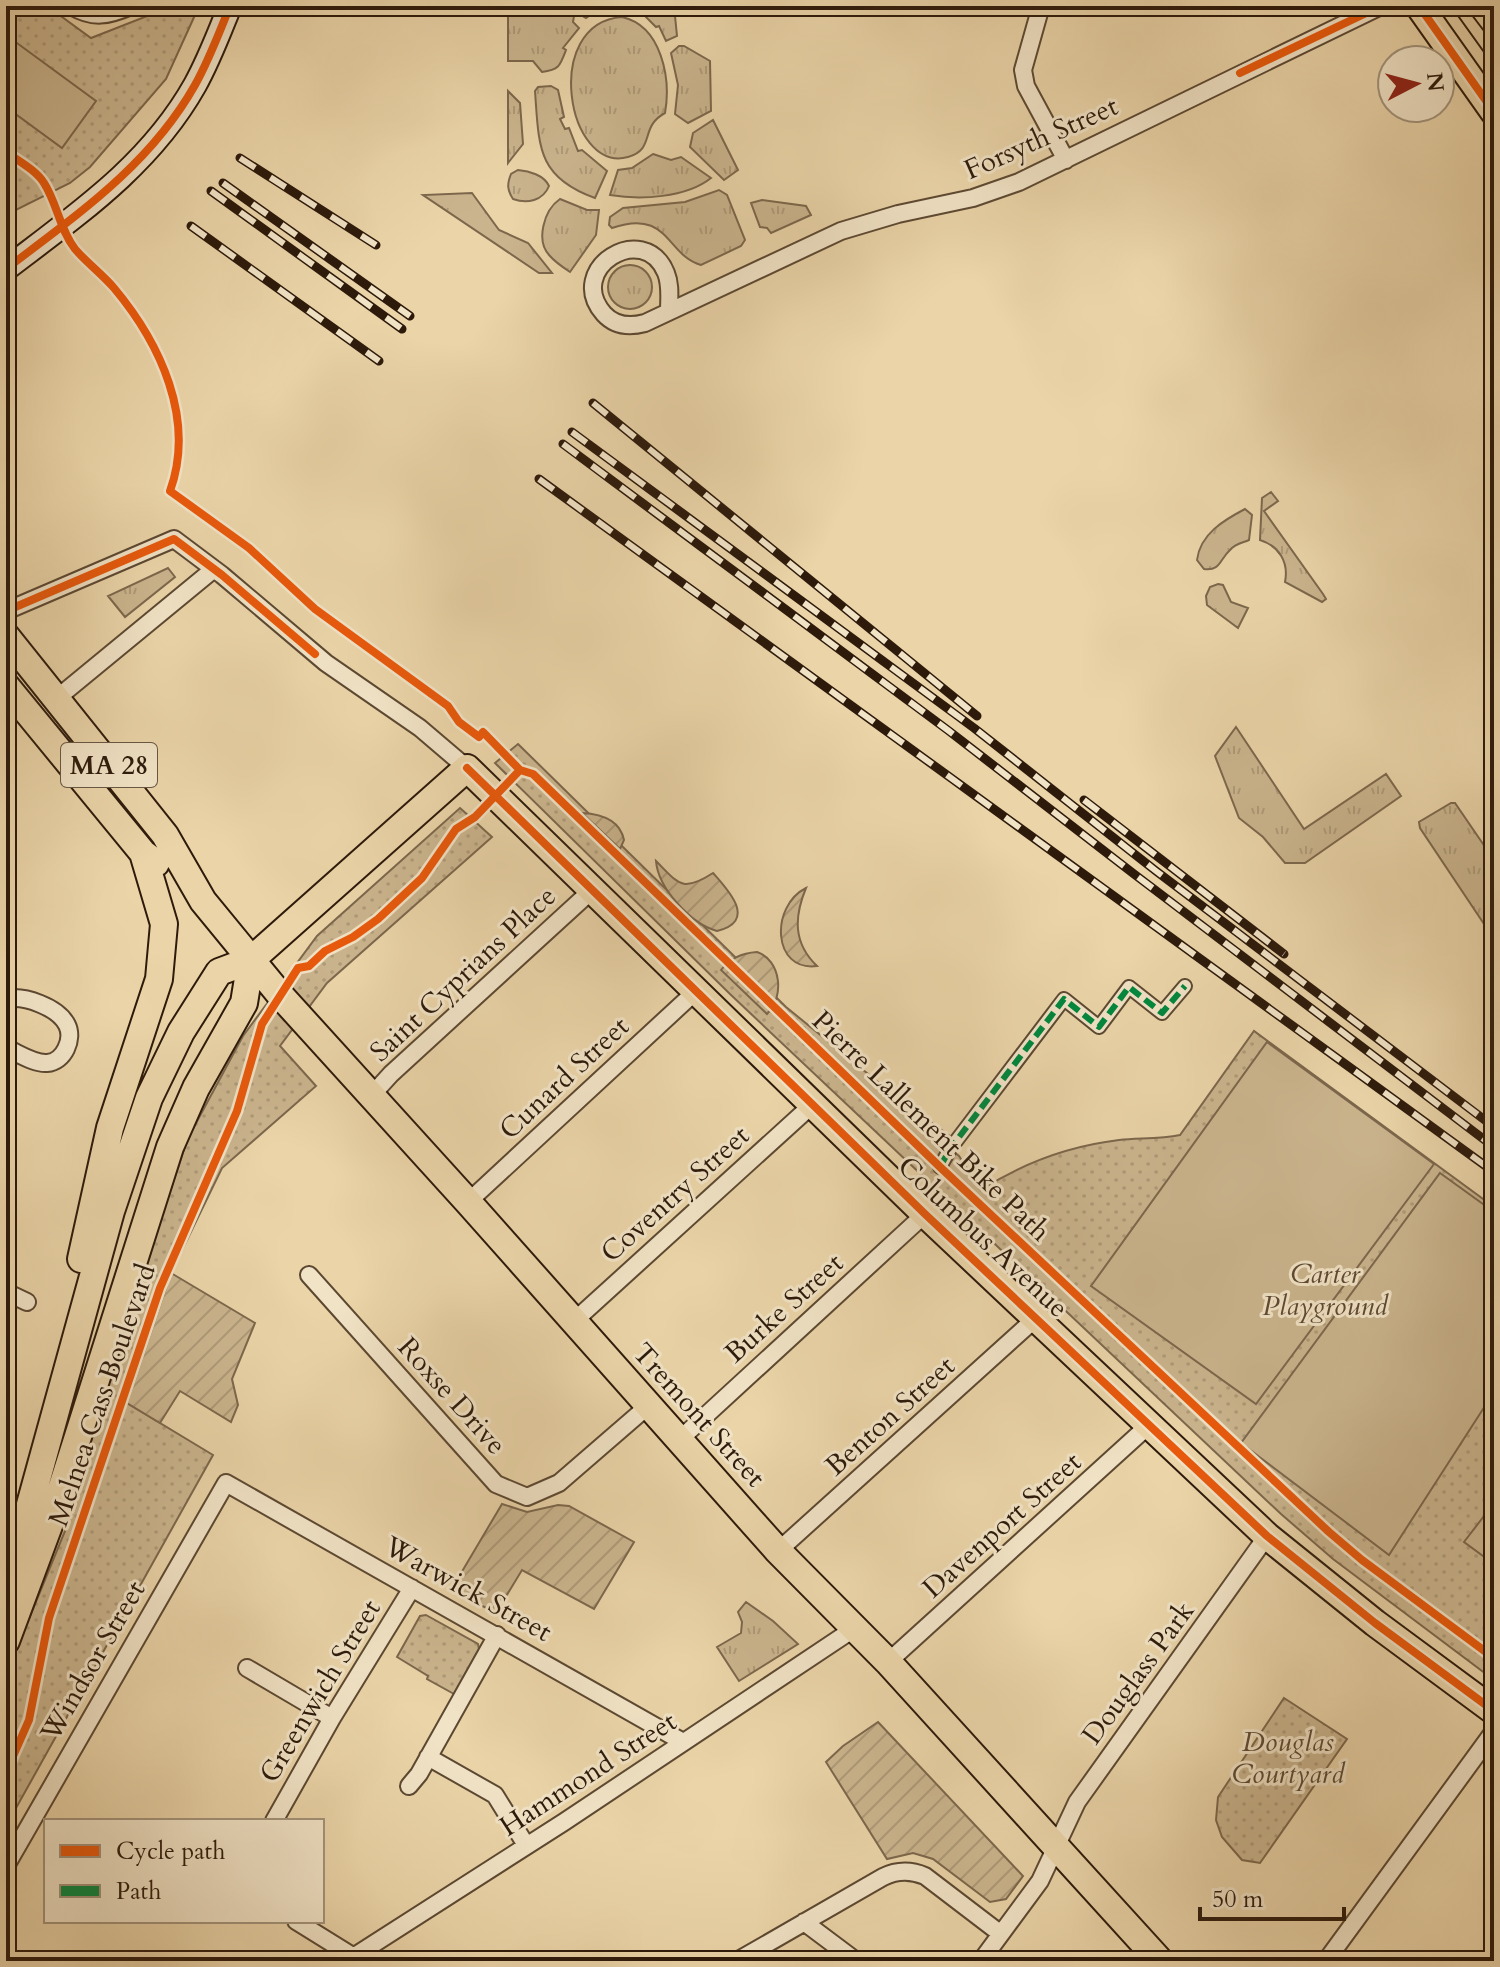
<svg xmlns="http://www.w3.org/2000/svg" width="1500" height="1967" font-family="Cardo,serif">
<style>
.grass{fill:url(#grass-tufts);stroke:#7c674c;stroke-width:2}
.park{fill:url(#park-dots);stroke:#7c674c;stroke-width:2}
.garden{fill:url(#garden-furrows);stroke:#7c674c;stroke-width:2}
.pitch{fill:#cab48d;stroke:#7c674c;stroke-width:2}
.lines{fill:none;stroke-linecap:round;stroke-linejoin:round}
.pedestrian-casing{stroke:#5c4832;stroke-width:16}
.minor-casing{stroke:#5c4832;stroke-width:20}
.secondary-casing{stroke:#2d1a0b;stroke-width:26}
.primary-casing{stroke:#2d1a0b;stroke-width:30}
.pedestrian{stroke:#f1e3c6;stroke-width:12}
.minor{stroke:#f1e3c6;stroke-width:16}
.secondary{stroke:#f1e3c6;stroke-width:22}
.primary{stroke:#ead4a8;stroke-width:26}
.tram{stroke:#2d1a0b;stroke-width:2}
.rail-casing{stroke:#2d1a0b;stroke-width:9}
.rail{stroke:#f1e3c6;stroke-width:6;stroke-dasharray:18;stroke-linecap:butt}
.quiet{stroke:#00873e;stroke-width:6;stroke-dasharray:12 6;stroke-linecap:butt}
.cycleway-casing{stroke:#f1e3c6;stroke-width:13}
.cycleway{stroke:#e8590c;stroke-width:8}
.labels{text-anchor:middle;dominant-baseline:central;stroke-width:6;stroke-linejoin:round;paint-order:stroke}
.shield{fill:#f1e3c6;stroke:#685643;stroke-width:2}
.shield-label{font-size:26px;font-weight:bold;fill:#2d1a0b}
.street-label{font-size:28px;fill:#2d1a0b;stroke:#f1e3c6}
.park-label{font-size:28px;font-style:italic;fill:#5c4832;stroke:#f1e3c6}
</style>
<defs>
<pattern id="grass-tufts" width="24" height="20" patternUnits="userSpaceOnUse" patternTransform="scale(2)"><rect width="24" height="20" fill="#cab48d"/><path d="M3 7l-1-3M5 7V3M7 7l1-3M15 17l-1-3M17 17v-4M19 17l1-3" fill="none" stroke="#ae9a78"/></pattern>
<pattern id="park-dots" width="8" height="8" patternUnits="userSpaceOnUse" patternTransform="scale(2)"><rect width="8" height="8" fill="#cab48d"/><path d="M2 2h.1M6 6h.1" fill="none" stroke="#ae9a78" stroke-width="1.8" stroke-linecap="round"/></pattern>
<pattern id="garden-furrows" width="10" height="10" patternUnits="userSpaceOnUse" patternTransform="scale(2)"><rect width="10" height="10" fill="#cab48d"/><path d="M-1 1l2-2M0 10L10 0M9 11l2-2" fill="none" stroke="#ae9a78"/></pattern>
</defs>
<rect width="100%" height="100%" fill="#ead4a8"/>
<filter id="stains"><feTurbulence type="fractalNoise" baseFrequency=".0025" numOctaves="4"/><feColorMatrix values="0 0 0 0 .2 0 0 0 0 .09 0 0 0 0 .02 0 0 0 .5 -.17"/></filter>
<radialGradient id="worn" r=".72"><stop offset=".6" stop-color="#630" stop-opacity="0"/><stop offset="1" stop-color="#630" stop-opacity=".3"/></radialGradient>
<path class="grass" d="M508,6h82l-1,10 -3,2 -7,-4 -5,2 -1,6 6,6 -16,20 3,2c-6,16 -7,20 -24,22l-9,-11h-25z
M641,6h33l3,30 -11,5 -7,-15 -3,1 -13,-13z
M622,17c40,9 49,62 43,96 -26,14 -9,36 -37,44 -61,17 -87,-134 -6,-140z
M679,46h5l26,15 1,50 -23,12 -13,-9 3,-29 -7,-32z
M551,86l7,4 6,27 -4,2 5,10 4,-1 9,23 4,-1 25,21 -12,27c-58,-21 -56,-51 -60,-107l3,-4z
M508,91l12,12 3,41 -15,19z
M713,120l25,50 -14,10 -34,-33 3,-14z
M653,154l18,6 10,-3 30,21c-25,20 -71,22 -101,17l8,-25 14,-2z
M518,170c11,1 26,5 31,16 -6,15 -22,18 -36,13 -6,-9 -6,-15 -2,-25z
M719,190l8,5 18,45 -4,6 -40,19c-35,-10 -32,-57 -89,-37l-3,-3 1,-8 13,-9 62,-6z
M472,193l27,37 29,13 24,30h-13l-116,-78z
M560,199l27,11h12l-3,25 -26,37c-6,-4 -15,-10 -20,-16 -15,-15 -6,-46 10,-57z
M762,200l44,6 5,9 -40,18 -4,-5 -7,-1 -9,-24z
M608 287a22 22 0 1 1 44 0a22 22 0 1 1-44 0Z
M1271,492l7,9 -14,10 59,83 3,5 -4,3 -37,-20c4,-20 -6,-36 -25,-42l2,-42z
M1245,509l7,6 -3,25c-7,3 -14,4 -19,10 -11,10 -9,21 -26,19l-7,-9c3,-26 27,-40 48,-51z
M168,568l7,9 -50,40 -17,-21z
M1218,584l5,1 8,17 17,6 -10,20 -31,-23 -1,-9 4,-9z
M1236,727l68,102 82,-55 15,22 -96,67h-20l-22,-26 -24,-19 -24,-62z
M1451,803h4l39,57v79l-74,-111 -1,-6z
M746,1602l27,19 25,23 -59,37 -22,-34 24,-14 1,-11 -4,-10z"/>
<path class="park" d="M6,6h41l44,32 79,-31 25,8 -29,64 -76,88 -20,16 -64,32z
M518,744l268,263 103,84 62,46 -6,8 14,11 22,34c42,-27 88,-44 138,-50 21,-2 41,-1 61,-5l74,-104 240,176v473l-161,-121 -52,-45 -550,-519 -236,-232z
M460,808l32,29 -165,146 -47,63 36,40 -94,82 -51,105 -44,130 86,52 -207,371v-151l59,-144 58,-200 65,-193 55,-102 74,-100z
M426,1615l52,29 1,5 -25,45 -27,-15 1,-3 -31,-19 23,-41z
M1284,1698l63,41 -87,124 -18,-3 -20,-23 -6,-17 2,-23z"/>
<path class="garden" d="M582,813c19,1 38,7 42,27l-4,9z
M656,861c23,23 26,32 57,12 15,17 45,48 4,58 -26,-7 -59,-43 -61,-70z
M806,888c-12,29 -13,55 11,78 -45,6 -47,-60 -11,-78z
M757,952c24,8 28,45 10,62l-46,-44c9,-12 21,-17 36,-18z
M171,1273l84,50 -23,56 6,26 -7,17 -51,-31 -20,32 -33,-20z
M502,1504l25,8 31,-7 11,1 65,36 -40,67 -72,-39 -26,43 -45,-23z
M878,1722l145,154 -17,23 -16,3 -57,-43 -20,-6 -26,6 -61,-97 17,-16z"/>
<path class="pitch" d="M6,35l90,66 -34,47 -56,-41z
M1267,1042l167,122 -178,240 -165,-118z
M1440,1173l54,39v180l-105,163 -148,-112z
M1484,1516l10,7v41l-30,-22z"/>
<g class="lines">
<g class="pedestrian-casing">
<path id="pedestrian" d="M940,1167l10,-18 114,-150 35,28 30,-40 33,26 23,-27"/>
</g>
<g class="minor-casing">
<path id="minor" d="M71,6c22,13 37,10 60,0
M1041,6l-18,64 3,16 40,74
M669,311c0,-13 2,-26 -3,-38 -22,-54 -102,-4 -62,41 11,12 26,13 41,9l196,-92 57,-17 75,-16 46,-16 362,-176
M6,611l168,-72 48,36 104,88 94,65 47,40
M56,699l158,-130
M6,999c18,-4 52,8 61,26 7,14 -3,37 -20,38 -13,1 -29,-10 -41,-15
M371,1096l20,-22 200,-183
M468,1202l227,-210
M309,1275l187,209 31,13 32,-14 89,-77
M6,1292l21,10
M572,1323l240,-218
M678,1441l247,-227
M778,1551l258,-233
M888,1662l261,-237
M247,1668l85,50
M428,1757l67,38 31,50
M409,1786l10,-12 78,-139
M274,1821l58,-103 80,-130
M6,1866l220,-383 457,259
M296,1921l58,36
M804,1922l48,36
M347,1961l217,-139 291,-194
M737,1961l146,-84c14,-7 28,-7 42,-1l76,58
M981,1961l59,-80 37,-79 190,-266
M1326,1961l168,-230"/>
</g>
<g class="secondary-casing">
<path id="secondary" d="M6,269c72,-55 144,-104 189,-184 14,-25 24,-52 35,-79"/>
</g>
<g class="primary-casing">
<path id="primary" d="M1419,6l75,106
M6,636l159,199 38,66 78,95 187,206 310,349 110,111 272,299
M6,686l137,167 13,10
M81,1259l29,-131 49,-149 5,-55 -21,-71
M6,1579l17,-49 88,-319 38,-113 32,-66 38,-60 32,-12 216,-192 458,446 342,322 108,87 119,88
M6,1641l48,-129 116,-365 26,-59 48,-85 7,-43"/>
</g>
<use href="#pedestrian" class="pedestrian"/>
<use href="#minor" class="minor"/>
<use href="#secondary" class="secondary"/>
<use href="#primary" class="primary"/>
<path class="tram" d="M1451,6l43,60
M1465,6l29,38"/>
<g class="rail-casing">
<path id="rail" d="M240,158l136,87
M223,183l187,133
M211,191l191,138
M191,226l188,135
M593,403l384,313
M572,432l402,296 182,143 338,256
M563,444l386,287 185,143 360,273
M539,479l955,693
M1084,800l200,154"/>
</g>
<use href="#rail" class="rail"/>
<path class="quiet" d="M940,1167l10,-18 114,-150 35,28 30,-40 33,26 23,-27"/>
<g class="cycleway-casing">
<path id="cycleway" d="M1419,6l75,106
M1240,73l141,-67
M6,152c12,9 30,18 38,31 13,20 16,47 31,66 12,14 27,25 39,39 46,55 82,131 56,203l79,57 66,61 133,97 11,16 20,15 4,-5 37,38 13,4 407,393 389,365 33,28 132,98
M6,269c72,-55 144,-104 189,-184 14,-25 24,-52 35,-79
M6,611l168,-72 48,36 93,79
M467,768l458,446 342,322 108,87 119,88
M6,1772l23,-52 20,-102 111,-330 77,-177 25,-87 36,-56 11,-2 16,-15 28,-14 25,-18 44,-41 34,-49 19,-12 45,-47"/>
</g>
<use href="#cycleway" class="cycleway"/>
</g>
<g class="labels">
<rect class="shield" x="61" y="743" width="96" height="44" rx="6"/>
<g class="shield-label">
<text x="109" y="765">MA 28</text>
</g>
<g class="street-label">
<text transform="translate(1041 138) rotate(-24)">Forsyth Street</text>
<text transform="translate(463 974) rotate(-43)">Saint Cyprians Place</text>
<text transform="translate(564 1078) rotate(-43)">Cunard Street</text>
<text transform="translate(931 1126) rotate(44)">Pierre Lallement Bike Path</text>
<text transform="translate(675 1194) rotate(-42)">Coventry Street</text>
<text transform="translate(983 1237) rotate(43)">Columbus Avenue</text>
<text transform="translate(784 1308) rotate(-42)">Burke Street</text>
<text transform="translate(102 1395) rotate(-71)">Melnea Cass Boulevard</text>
<text transform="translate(452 1396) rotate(48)">Roxse Drive</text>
<text transform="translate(699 1415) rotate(48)">Tremont Street</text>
<text transform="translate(890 1416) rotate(-42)">Benton Street</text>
<text transform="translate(1002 1525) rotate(-42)">Davenport Street</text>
<text transform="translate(468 1589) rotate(29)">Warwick Street</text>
<text transform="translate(93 1661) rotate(-60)">Windsor Street</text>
<text transform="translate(1138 1673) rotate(-54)">Douglass Park</text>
<text transform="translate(320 1691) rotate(-59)">Greenwich Street</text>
<text transform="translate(588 1774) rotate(-33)">Hammond Street</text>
</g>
<g class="park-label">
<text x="1325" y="1274">Carter<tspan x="1325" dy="32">Playground</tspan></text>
<text x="1288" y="1742">Douglas<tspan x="1288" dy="32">Courtyard</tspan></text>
</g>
</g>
<rect width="1500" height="1967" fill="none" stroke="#ead4a8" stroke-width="32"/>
<rect x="8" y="8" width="1484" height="1951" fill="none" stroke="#2d1a0b" stroke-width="4"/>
<rect x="16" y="16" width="1468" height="1935" fill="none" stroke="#2d1a0b" stroke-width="2"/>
<rect x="44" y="1819" width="280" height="104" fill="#f1e3c6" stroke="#a3937b" stroke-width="2"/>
<rect x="60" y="1845" width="40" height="12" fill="#e8590c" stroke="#a3937b" stroke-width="2"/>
<text x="116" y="1859" font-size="24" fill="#2d1a0b">Cycle path</text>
<rect x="60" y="1885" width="40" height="12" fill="#00873e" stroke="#a3937b" stroke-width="2"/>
<text x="116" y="1899" font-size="24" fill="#2d1a0b">Path</text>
<g transform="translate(1416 84) rotate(84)"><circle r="38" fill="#f1e3c6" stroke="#a3937b" stroke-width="2"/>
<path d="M0-6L14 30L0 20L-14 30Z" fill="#8f2418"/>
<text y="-12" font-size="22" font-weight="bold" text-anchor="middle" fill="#2d1a0b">N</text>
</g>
<path d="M1200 1907v12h144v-12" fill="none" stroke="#2d1a0b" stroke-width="4"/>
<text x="1212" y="1907" font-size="24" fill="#2d1a0b" stroke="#f1e3c6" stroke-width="6" paint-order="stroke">50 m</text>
<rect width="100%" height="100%" filter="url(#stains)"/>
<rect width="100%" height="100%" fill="url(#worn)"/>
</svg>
